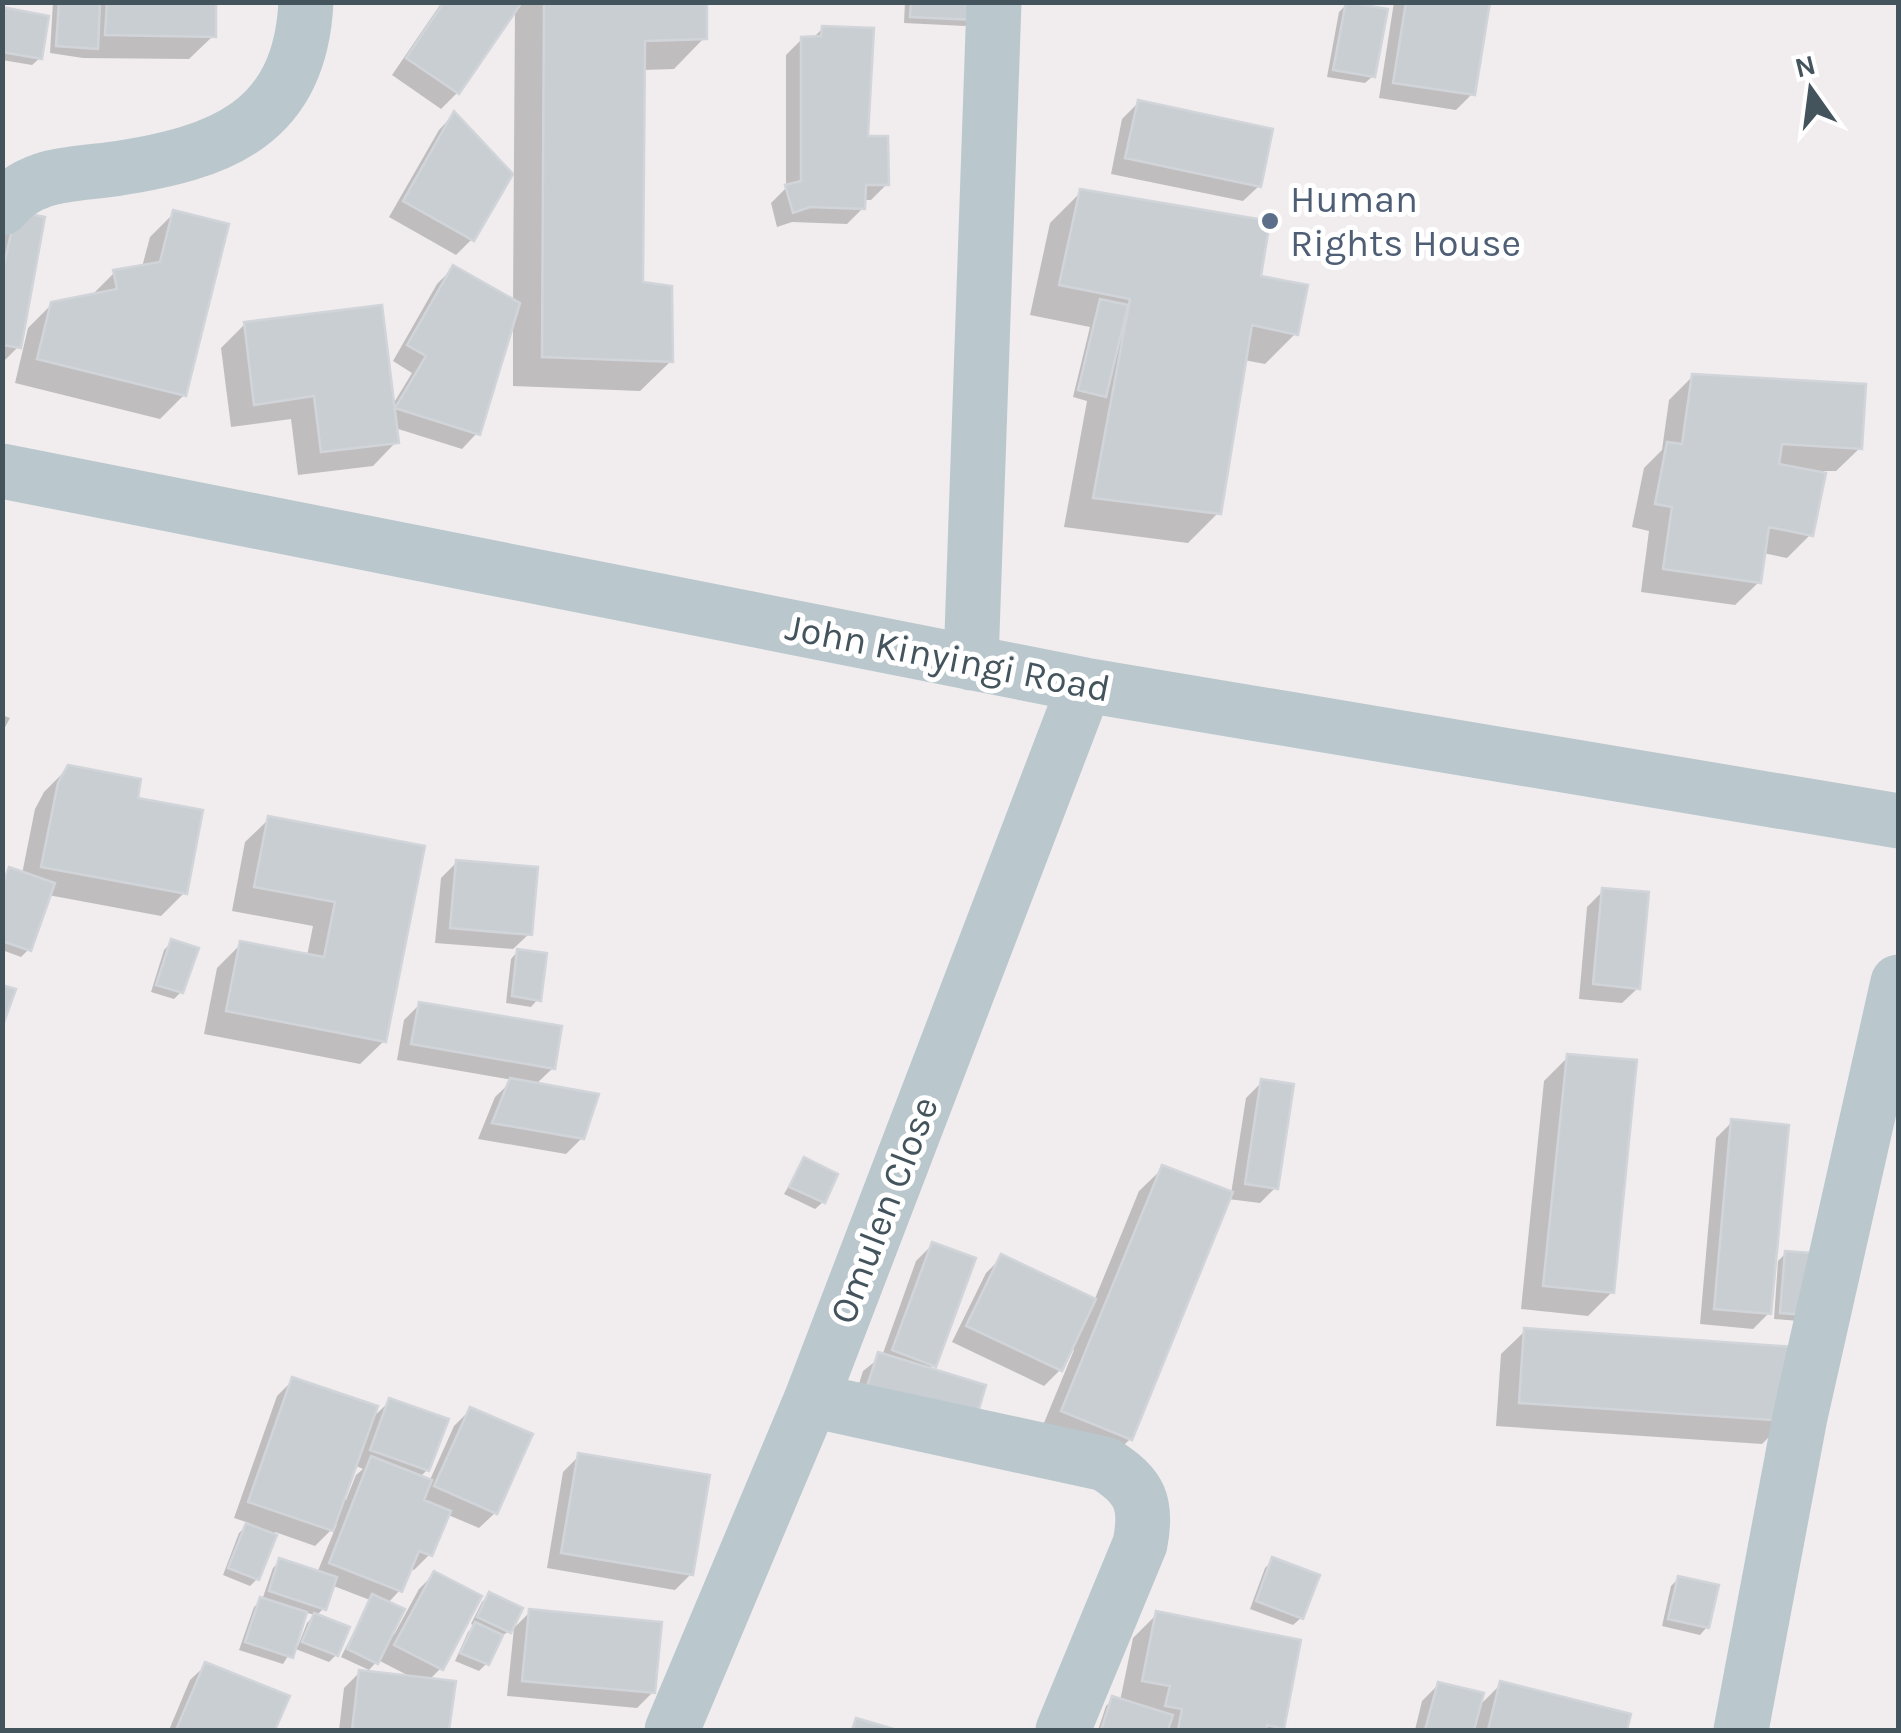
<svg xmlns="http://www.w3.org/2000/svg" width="1901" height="1733" font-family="Karla,sans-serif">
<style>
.shadow{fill:#0003;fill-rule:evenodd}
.building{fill:#c9ced3;stroke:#d1d5da;stroke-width:2.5}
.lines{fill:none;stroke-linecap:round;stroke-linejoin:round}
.minor{stroke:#bac8ce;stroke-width:55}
.service-dot{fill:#5c6f8a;stroke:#fff;stroke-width:4}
.labels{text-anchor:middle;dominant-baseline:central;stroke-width:10;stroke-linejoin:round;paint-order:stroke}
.service-label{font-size:38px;fill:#4e5e75;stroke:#fff;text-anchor:start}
.street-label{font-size:38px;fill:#44545d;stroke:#fff}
</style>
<rect width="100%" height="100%" fill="#f1edee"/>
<path class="shadow" d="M53,2h160v34l-24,23 -106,-1 -33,-5z
M442,2h263l-1,36 -30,31 -31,1 -3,214 31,77 -31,30 -127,-5v-63l-36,110 -15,16 -67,-21 1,14 -23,24 -75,9 -7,-56 -60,8 -10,-79 24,-24 147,82 20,-33 -19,-12 44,-77 16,-16 60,34 2,-294 -58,85 -16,16 -49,-34z
M905,2h68l-1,17 -7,7 -61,-3z
M1394,2h94l-16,92 -16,16 -77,-12z
M1346,5l27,71 -8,7 -38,-6 12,-65z
M2,10l38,48 -8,7 -30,-5z
M823,28l64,156 -16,16h-8v8l-16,16 -55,-2 -15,5 -6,-24 15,-15v-133l16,-16h10z
M1138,103l121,83 -16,15 -132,-27 11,-55z
M454,114l18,125 -16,16 -67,-38 50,-87z
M1081,192l177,86 38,55 -31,31 -21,-4 -26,153 -30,30 -124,-16 23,-126 -14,-4 17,-70 -60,-12 20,-92z
M174,213l10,182 -24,24 -145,-36 13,-55 24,-24 38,-7 24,-24 28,-6 8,-30z
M17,214l1,133 -16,16v-135z
M1693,376l167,72 -24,23h-12l-13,63 -24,24 -24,-5 -4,29 -24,23 -94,-13 8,-61 -17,-4 12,-59 18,-18 7,-50z
M2,715l8,3 -8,15z
M68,768l67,32 50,92 -24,24 -113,-21 -19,54 -8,8 -19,-7v-73l8,-7 12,4 13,-65 9,-17z
M269,819l153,29 -38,193 -24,23 -156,-30 13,-66 24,-24 66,12 6,-30 -81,-15 13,-69z
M457,862l72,72 -16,15 -78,-6 6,-65z
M1603,891l35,97 -16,15 -43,-4 8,-92z
M172,942l9,50 -7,7 -23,-7 13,-42z
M518,951l20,48 -7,8 -25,-4 5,-44z
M420,1004l133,64 -18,17 47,53 -16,16 -88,-15 17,-42 18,-17 -116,-20 7,-40z
M1568,1057l44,235 -24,24 -67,-7 23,-228z
M1262,1082l14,105 -16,16 -32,-4 -98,240 -23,23 -68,-27 35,-85 -4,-2 -10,22 -16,16 -92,-44 34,-69 16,-16 92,44 45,-110 24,-23 68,26 15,-96z
M1732,1122l37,191 -16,16 -53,-5 16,-186z
M804,1160l19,42 -8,7 -31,-15z
M932,1245l2,120 -83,44 12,-38 19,-15 34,-95z
M1786,1253l24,69 -36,-3 4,-58z
M1525,1331l261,89 -24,24 -266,-18 5,-72z
M293,1380l76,41 21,-20 37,69 -8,8 10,4 25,-56 16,-16 25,103 -16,15 -33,-14 -16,40 -16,16 -5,-2 -9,22 -13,14 3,29 4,2 25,-46 15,-15 7,94 -12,12 24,3 -6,47h-108l5,-42 16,-16 53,6 -35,-18 -9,10 -28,-13 29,-57 -39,-15 -7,23 -8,8 20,39 -7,7 -36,-14 -10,16 -44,-14 15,-43 8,-7 11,-32 7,-7 37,12 20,-49 -22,22 -40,-14 -18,47 -7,7 -27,-11 16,-42 10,-10 -15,-5 43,-122zM354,1465l9,4 -7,6 -10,25 -4,-2zM304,1612l11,3 -8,8 -9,23 -4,-1z
M579,1456l112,118 -16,16 -128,-22 16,-96z
M1273,1560l28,58 -8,7 -43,-16 15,-41z
M1679,1578l28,49 -7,8 -38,-9 9,-40z
M489,1595l21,36 -11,6 -12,26 -8,8 -24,-10 13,-29 6,-6 -3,-2 11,-22z
M530,1612l123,80 -16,16 -130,-12 7,-68z
M1157,1614l124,114 -3,2h-180l8,-24 7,-7 7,2 13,-63z
M206,1665l81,33 -14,32h-104l21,-50z
M1501,1684l127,32 -3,14h-210l7,-29 16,-16 40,22z"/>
<path class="building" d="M59,2h41l-2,47 -42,-3z
M107,2h109v35l-111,-2z
M444,2h78l-63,92 -53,-36z
M544,2h163v37l-62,2 -2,241 29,4 1,76 -131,-5z
M911,2h65l-1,18 -65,-3z
M1346,2l42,7 -13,68 -42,-7z
M1406,2h84l-15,93 -82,-12z
M2,7l47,9 -7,43 -40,-7z
M822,26l52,2 -6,108h20l1,49h-23l-1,24 -55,-2 -17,6 -8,-28 16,-4v-144l20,-1z
M1138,100l135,29 -12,58 -136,-29z
M454,111l59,63 -39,67 -71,-40z
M1080,189l190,32 -9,55 47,9 -10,50 -46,-10 -31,189 -128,-16 37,-199 -71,-14z
M173,210l56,14 -43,172 -149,-37 14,-57 66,-13 -4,-19 47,-8z
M16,211l29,6 -24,131 -19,-3v-71z
M453,265l67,38 -40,132 -85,-27 31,-52 -19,-11z
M1100,299l28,6 -22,92 -28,-7z
M382,305l17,138 -78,9 -7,-56 -60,9 -10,-83z
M1692,374l174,10 -4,65 -80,-5 -3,20 47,9 -13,63 -44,-9 -8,56 -98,-14 9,-62 -17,-3 12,-62 15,2z
M68,765l73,14 -3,19 65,12 -16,84 -146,-27 17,-84z
M268,816l157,30 -39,196 -160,-31 14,-70 84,16 11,-55 -81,-15z
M456,860l82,7 -6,68 -82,-7z
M9,867l46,16 -24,68 -29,-10v-55z
M1602,888l47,4 -9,97 -47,-5z
M171,939l28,9 -16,45 -27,-8z
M517,949l30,4 -6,48 -29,-5z
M2,985l14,4 -14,39z
M419,1002l143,24 -7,43 -144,-25z
M1567,1054l70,6 -23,233 -71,-7z
M510,1078l89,16 -15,45 -92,-16z
M1261,1079l33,5 -16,105 -33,-5z
M1731,1119l58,6 -18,189 -57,-5z
M804,1157l34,17 -13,29 -36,-16z
M1162,1165l71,27 -101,248 -71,-29z
M932,1242l44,16 -40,109 -44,-17z
M1785,1251l40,3 -5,62 -40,-3z
M1001,1254l95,45 -34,72 -96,-45z
M1524,1328l270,19 -6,74 -269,-18z
M878,1352l108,33 -12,41 -109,-33z
M292,1377l86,29 -45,125 -85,-29z
M389,1398l60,21 -20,52 -59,-21z
M470,1407l63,27 -36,80 -63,-28z
M578,1453l132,22 -17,100 -132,-22z
M371,1456l61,24 -8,20 27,11 -19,45 -13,-5 -17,41 -73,-29z
M246,1523l31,12 -18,45 -31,-12z
M1272,1557l48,18 -17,44 -47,-18z
M279,1558l58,19 -11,33 -57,-19z
M434,1571l48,25 -39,74 -49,-25z
M1678,1576l41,9 -10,43 -41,-9z
M489,1592l34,16 -12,25 -34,-16z
M372,1594l33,15 -27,55 -31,-15z
M260,1597l47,15 -14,46 -48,-16z
M529,1609l133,13 -7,71 -133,-12z
M1156,1611l145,29 -17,89 -17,-4 -1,5h-88l4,-21 -17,-3 5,-20 -28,-5z
M314,1613l36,14 -12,29 -36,-14z
M475,1622l28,13 -14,30 -29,-12z
M205,1662l85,34 -15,34h-99z
M359,1670l97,11 -7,49h-97z
M1500,1681l131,33 -4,16h-139z
M1438,1682l46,11 -10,37h-49z
M1112,1696l61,19 -5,15h-67z
M856,1718l41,12h-45z"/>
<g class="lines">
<path class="minor" d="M2,208c29,-36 70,-33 112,-39 107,-16 186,-45 192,-167
M2,471l1083,214 813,136
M971,663l23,-661
M811,1400l294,64c35,22 43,39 35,80l-77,186
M672,1730l139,-330 274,-715
M1741,1730l59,-313 98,-435"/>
</g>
<circle class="service-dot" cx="1270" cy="221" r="10"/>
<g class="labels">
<g class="service-label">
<text x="1290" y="199">Human<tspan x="1290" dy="44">Rights House</tspan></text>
</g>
<g class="street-label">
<text transform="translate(948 658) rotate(11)">John Kinyingi Road</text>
<text transform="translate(884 1210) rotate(-69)">Omulen Close</text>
</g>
</g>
<rect width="1901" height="1733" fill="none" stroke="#44545d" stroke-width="10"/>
<g transform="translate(1811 90) rotate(346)" stroke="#ffffff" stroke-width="8" paint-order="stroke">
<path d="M0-8L18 38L0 25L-18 38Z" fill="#44545d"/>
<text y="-15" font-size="28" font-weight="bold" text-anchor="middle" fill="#44545d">N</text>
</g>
</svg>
